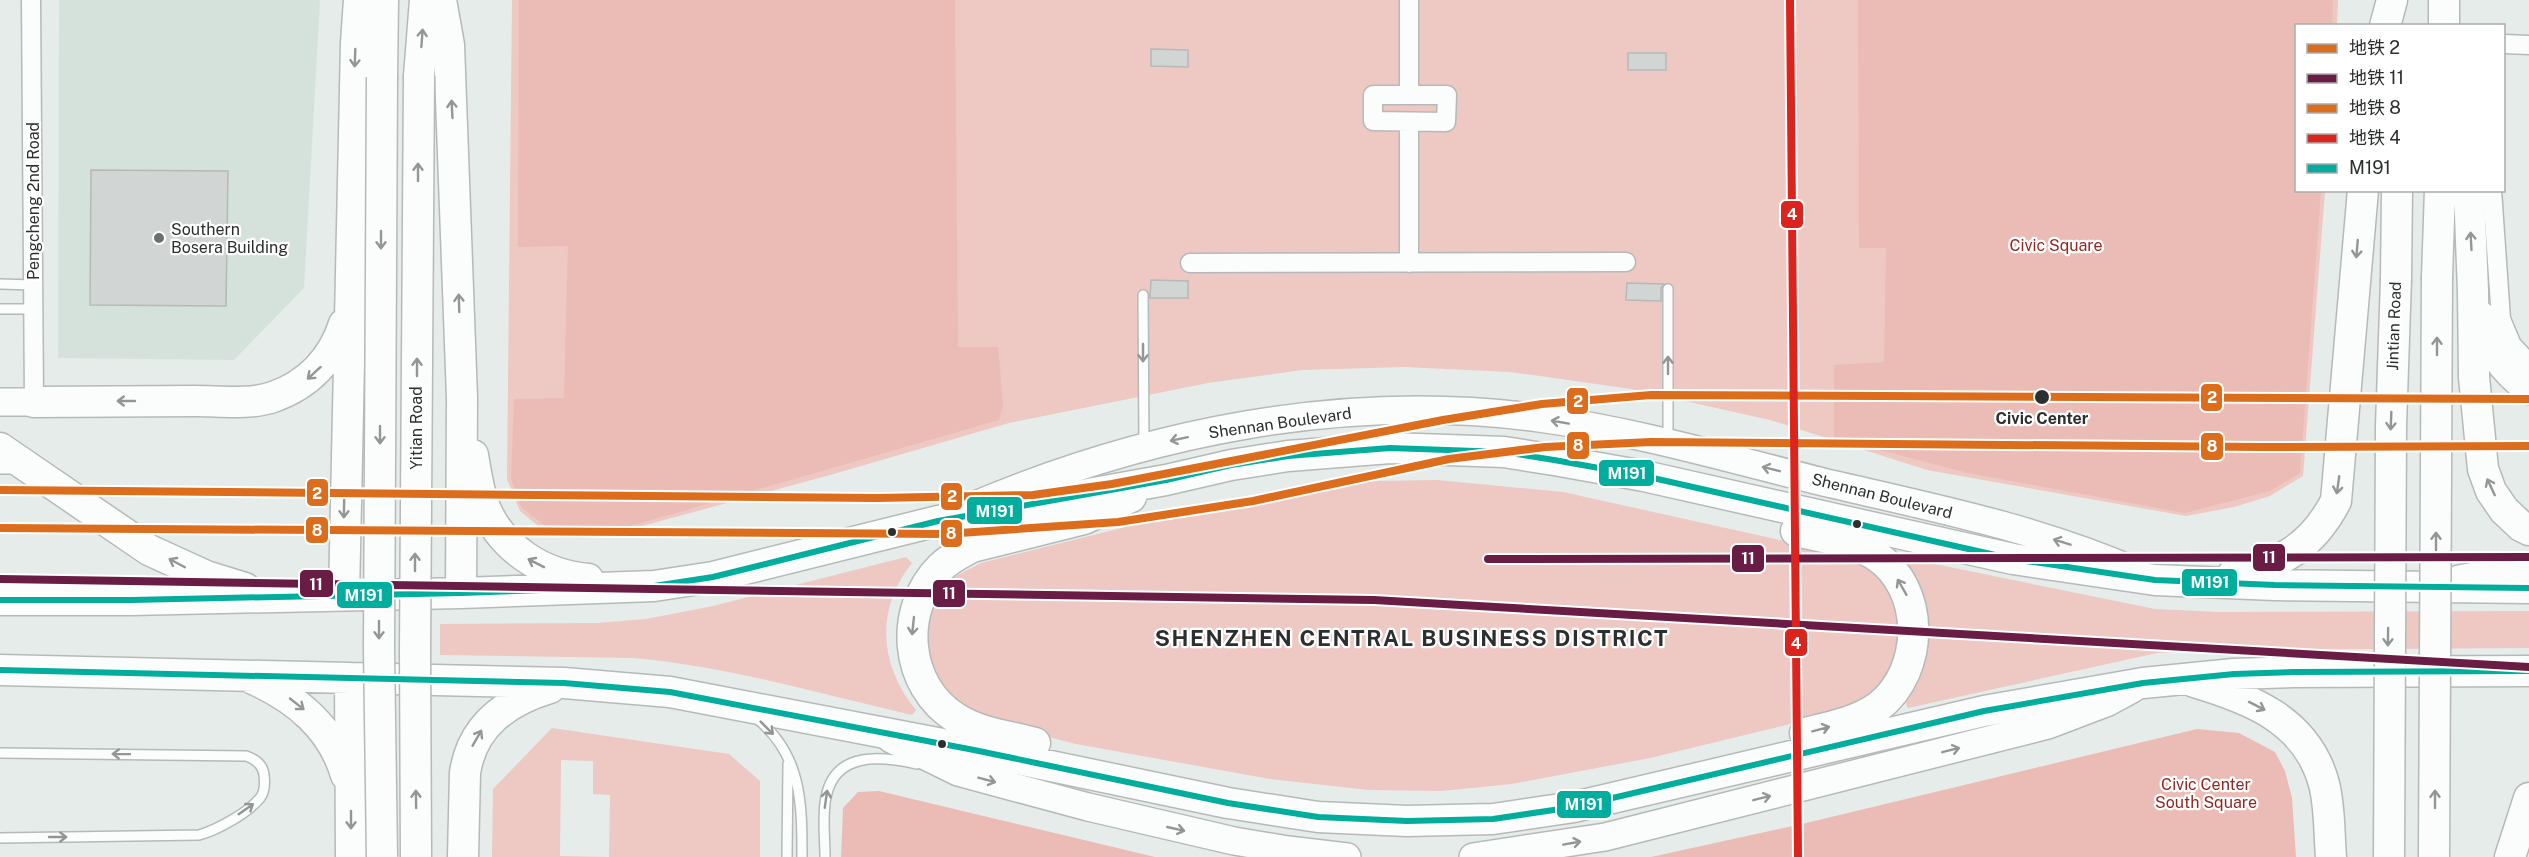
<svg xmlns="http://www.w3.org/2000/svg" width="2529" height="857" font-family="'Public Sans','Noto Sans SC',sans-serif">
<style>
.built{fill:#d5e2db}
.green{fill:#eec8c2;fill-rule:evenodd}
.forest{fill:#eabcb5}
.building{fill:#d1d5d3;stroke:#b5b9b8;stroke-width:1.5}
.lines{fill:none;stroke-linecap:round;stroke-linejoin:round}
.lane-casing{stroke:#b5bab8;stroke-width:12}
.street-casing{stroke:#b5bab8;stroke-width:21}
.secondary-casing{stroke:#b5bab8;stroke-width:30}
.primary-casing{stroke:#b5bab8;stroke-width:33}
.lane{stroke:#fbfcfc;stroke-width:9}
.street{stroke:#fbfcfc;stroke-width:18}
.secondary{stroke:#fbfcfc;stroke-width:27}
.primary{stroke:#fbfcfc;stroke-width:30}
.primary-bridge-casing{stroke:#b5bab8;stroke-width:33;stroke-linecap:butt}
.primary-bridge{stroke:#fbfcfc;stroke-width:30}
.bus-1-casing{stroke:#fff;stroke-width:10}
.bus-1{stroke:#01ad9c;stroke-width:6}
.metro-1-casing{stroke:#fff;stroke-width:12}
.metro-2-casing{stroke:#fff;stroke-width:12}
.metro-3-casing{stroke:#fff;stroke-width:12}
.metro-4-casing{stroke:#fff;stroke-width:12}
.metro-1{stroke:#db6d1c;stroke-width:8}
.metro-2{stroke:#6a1d44;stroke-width:8}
.metro-3{stroke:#db6d1c;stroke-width:8}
.metro-4{stroke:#dc241f;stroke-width:8}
.oneway{stroke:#939694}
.poi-dot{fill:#6c716f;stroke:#fff;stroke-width:2}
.stop-dot{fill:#2b2f2d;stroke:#fff;stroke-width:2}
.labels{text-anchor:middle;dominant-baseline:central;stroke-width:4.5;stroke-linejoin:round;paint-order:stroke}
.street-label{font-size:16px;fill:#2b2f2d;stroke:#fff}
.poi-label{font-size:16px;fill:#2b2f2d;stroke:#fff;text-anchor:start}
.park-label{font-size:16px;fill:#902723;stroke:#fff}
.stop-label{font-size:16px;font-weight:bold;fill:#2b2f2d;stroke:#fff}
.district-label{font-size:22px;font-weight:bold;letter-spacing:1.5px;fill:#2b2f2d;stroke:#fff}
.line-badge{stroke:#fff;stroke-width:2}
.badge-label{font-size:16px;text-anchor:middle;font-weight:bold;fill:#fff}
</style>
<rect width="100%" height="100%" fill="#e6ece9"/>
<path class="built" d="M59,0h261l-16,288 -70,72 -176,-2z"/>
<path class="green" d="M512,0h1826l-1,25 -41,1v164l29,1 -22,285 -33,20 -36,11 -48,9 -259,-46 -157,-50 -139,-31 -120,-17 -107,-5 -102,3 -94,13 -199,40 -179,52 -210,57 -31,6 -37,-1 -32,-26 -13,-32z
M1437,480l126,12 271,60 43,19 16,18 7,22 -1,47 -18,30 -33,22 -198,48 -138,26 -71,7 -72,-1 -99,-11 -194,-35 -98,-25 -21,-10 -26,-35 -7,-46 8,-29 20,-21 29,-15 257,-64 138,-18z
M906,557l6,6c-37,46 -33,102 4,147l-4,5c-92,-21 -185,-49 -279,-57l-193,-3v-31l158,-1 48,-4 67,-13z
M1910,559l245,50 64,3 310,-1v37l-316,2 -56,3 -249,55 -3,-7 12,-19 8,-29 -19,-88z
M552,728l177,26 31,27v76h-268l1,-68zM561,760l32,1v33l17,1 -1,62 -49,-1z"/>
<path class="forest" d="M519,0h436l3,347h40l5,58 -4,15 -379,109 -34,5 -33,-2 -32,-25 -10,-28 3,-80 50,-1 4,-152 -50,1z
M1858,0h475l-1,25 -36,1v164l25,1 -21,282 -30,18 -85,22 -217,-40 -134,-35v-73l50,-3 2,-114h-27z
M2197,729l42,4 36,19 10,19 7,27 4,59h-645l151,-33z
M879,791l276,66h-314l2,-49 15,-16z"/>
<path class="building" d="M1151,49l37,1v17l-37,-1z
M1628,53h38v17h-38z
M91,170l137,1 -2,135 -136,-1z
M1151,280l37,1v17h-38z
M1627,283l37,1 -3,4v13l-35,-1z"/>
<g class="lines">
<g class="lane-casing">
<path id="lane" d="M0,284l33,1
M1143,295l1,150
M0,309h34
M1668,442v-153
M0,469h17
M755,717c47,37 47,86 47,140
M0,753l246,3c9,3 17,9 18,19 1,8 1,17 -4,23 -12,15 -43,32 -61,37l-199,3
M787,857l1,-93
M825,857c0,-19 -3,-42 1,-60 9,-46 55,-41 91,-33"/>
</g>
<g class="street-casing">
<path id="street" d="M31,0l3,402
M1409,0v95
M2504,44l25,1
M1373,95h74l-1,27 -73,-1z
M1409,122v141
M2492,190l9,129 11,26 17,18
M1190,263l436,-1"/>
</g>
<g class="secondary-casing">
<path id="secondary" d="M0,402h34
M966,509c180,-77 378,-117 573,-91 96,13 191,41 284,64 107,25 214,46 314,90
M2459,579l70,-13
M891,739l67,33 130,35 146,34 54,9 59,7
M1473,857l132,-20 443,-112 58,-22 26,-14"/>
</g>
<g class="primary-casing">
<path id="primary" d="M441,0l8,45 13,353 -1,195
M2385,26l7,-26
M2444,26v-26
M419,76l6,-76
M382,77l1,-77
M2469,190l4,101 1,86 9,92 8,22 13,19 17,16 8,4
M2437,277l3,-87
M2396,279l1,-89
M2481,317c9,33 20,51 48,72
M34,402c54,0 108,-1 161,-1 25,0 55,4 78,-4 35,-12 60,-38 71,-73
M0,448l149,102 57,26 39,12
M473,455c3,17 5,34 11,50 17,44 59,70 104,74
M1796,531c25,6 56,10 79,24 51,33 50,116 3,152 -21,15 -48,20 -73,26
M2233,574c49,-9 80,-29 103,-73l27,-311
M344,595l12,-552 3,-43
M0,600h131l330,-7 193,-7 59,-9 225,-56 228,-41 65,-15 57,-9 102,-8 114,4 50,8 90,16 369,83 142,21 120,5 254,3
M0,670l564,13 106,9 304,58 254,53 90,14 89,4 86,-2 81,-12 410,-96 159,-28 91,-9 59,-2 236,-1
M251,678c45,20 81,49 95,97
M350,678l1,179
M2194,682c57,17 113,38 130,102 6,22 5,50 7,73
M1035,743c-26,-7 -56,-10 -79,-25 -52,-32 -58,-109 -15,-151 9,-9 20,-14 31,-20l112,-28 47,-22
M463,857l2,-84c7,-48 42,-72 85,-85
M2510,857l19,-59"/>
</g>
<use href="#lane" class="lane"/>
<use href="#street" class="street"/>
<use href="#secondary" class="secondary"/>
<use href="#primary" class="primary"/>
<g class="primary-bridge-casing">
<path id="primary-bridge" d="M382,857l-3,-208 3,-572
M416,857l-1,-206 4,-575
M2389,857l2,-431 5,-147
M2434,857l3,-580"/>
</g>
<use href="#primary-bridge" class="primary-bridge"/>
<g class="bus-1-casing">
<path id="bus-1" d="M0,600h131l330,-7 193,-7 59,-9 225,-56 228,-41 65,-15 57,-9 102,-8 114,4 50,8 90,16 369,83 142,21 120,5 254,3
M0,670l564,13 106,9 304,58 254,53 90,14 89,4 86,-2 81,-12 410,-96 159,-28 91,-9 59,-2 236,-1"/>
</g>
<use href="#bus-1" class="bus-1"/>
<g class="metro-1-casing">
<path id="metro-1" d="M0,490l877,8 156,-3 79,-11 331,-64 99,-16 109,-9 878,4"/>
</g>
<g class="metro-2-casing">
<path id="metro-2" d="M1488,559l1041,-2
M0,579l1374,21 1155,67"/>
</g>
<g class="metro-3-casing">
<path id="metro-3" d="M0,528l945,6 173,-12 135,-21 196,-42 96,-12 106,-5 610,5 268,-1"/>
</g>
<g class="metro-4-casing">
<path id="metro-4" d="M1790,0l8,857"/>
</g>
<use href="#metro-1" class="metro-1"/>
<use href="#metro-2" class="metro-2"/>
<use href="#metro-3" class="metro-3"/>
<use href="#metro-4" class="metro-4"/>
</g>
<defs><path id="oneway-shaft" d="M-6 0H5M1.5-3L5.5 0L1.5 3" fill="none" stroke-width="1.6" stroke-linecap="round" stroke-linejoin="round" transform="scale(1.5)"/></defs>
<g class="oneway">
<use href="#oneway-shaft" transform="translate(422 38) rotate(-86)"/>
<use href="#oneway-shaft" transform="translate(355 58) rotate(92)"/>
<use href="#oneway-shaft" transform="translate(452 109) rotate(-93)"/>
<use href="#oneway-shaft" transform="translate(418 172) rotate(-90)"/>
<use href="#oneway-shaft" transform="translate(381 240) rotate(90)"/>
<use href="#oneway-shaft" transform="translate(2471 241) rotate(-93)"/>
<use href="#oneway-shaft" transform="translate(2357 249) rotate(95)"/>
<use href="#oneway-shaft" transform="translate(459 303) rotate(-92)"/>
<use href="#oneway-shaft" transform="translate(2437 346) rotate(-90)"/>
<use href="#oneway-shaft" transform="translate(1143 353) rotate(90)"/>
<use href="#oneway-shaft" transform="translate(1668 365) rotate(-90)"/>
<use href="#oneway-shaft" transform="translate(417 367) rotate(-90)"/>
<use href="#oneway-shaft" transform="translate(314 373) rotate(138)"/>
<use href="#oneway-shaft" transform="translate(126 401) rotate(180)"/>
<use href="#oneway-shaft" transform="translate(2391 421) rotate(92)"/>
<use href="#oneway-shaft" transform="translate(1560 422) rotate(-170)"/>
<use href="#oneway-shaft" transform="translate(380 435) rotate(90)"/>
<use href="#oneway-shaft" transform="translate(1179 439) rotate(168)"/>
<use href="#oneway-shaft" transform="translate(1771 469) rotate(-166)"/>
<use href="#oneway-shaft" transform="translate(2338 485) rotate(98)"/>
<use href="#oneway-shaft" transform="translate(2491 487) rotate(-115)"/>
<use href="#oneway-shaft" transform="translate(344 509) rotate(91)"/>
<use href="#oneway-shaft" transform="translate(2436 541) rotate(-90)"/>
<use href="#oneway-shaft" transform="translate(2062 542) rotate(-163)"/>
<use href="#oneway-shaft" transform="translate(415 562) rotate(-90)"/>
<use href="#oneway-shaft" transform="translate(177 563) rotate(-152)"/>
<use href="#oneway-shaft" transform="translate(536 563) rotate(-153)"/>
<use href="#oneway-shaft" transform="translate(1902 587) rotate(-120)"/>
<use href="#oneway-shaft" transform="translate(913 626) rotate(96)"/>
<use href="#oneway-shaft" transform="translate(379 630) rotate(90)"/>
<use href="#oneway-shaft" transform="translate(2388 637) rotate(91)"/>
<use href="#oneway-shaft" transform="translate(297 704) rotate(38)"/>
<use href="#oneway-shaft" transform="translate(2257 706) rotate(27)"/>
<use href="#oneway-shaft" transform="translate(767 728) rotate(45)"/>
<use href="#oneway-shaft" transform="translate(1821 729) rotate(-15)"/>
<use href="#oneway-shaft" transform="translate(477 738) rotate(-60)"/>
<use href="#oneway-shaft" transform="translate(1951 750) rotate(-14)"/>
<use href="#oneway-shaft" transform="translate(121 754) rotate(-179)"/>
<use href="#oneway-shaft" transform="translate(987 780) rotate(15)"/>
<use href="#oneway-shaft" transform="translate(1762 798) rotate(-14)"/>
<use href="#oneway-shaft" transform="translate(416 799) rotate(-91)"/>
<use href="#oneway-shaft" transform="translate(826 799) rotate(-82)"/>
<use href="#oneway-shaft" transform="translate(2435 799) rotate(-90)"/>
<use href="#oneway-shaft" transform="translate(246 809) rotate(-35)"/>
<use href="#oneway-shaft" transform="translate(351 820) rotate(90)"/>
<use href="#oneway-shaft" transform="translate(1176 829) rotate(13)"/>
<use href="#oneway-shaft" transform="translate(58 837)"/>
<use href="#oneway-shaft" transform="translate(1572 843) rotate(-10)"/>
</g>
<circle class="poi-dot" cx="159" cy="238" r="6"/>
<g class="stop-dot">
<circle cx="2042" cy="397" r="8"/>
<circle cx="1857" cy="524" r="5"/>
<circle cx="892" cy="532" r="5"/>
<circle cx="942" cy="744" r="5"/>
</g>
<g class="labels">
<g class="street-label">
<text transform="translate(33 201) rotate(-90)">Pengcheng 2nd Road</text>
<text transform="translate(2394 326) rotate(-88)">Jintian Road</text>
<text transform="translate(1280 423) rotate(-8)">Shennan Boulevard</text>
<text transform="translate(416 428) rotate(-90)">Yitian Road</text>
<text transform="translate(1882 496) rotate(14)">Shennan Boulevard</text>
</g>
<g class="poi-label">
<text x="171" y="229">Southern<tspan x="171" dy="18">Bosera Building</tspan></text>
</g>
<g class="park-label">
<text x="2056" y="245">Civic Square</text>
<text x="2206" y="784">Civic Center<tspan x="2206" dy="18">South Square</tspan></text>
</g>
<g class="stop-label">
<text x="2042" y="418">Civic Center</text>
</g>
<g class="district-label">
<text x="1412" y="638">SHENZHEN CENTRAL BUSINESS DISTRICT</text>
</g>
</g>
<g class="line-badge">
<rect x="1780" y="200" width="24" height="29" rx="6" fill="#dc241f"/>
<rect x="2200" y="383" width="23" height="29" rx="6" fill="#db6d1c"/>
<rect x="1566" y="387" width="23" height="28" rx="6" fill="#db6d1c"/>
<rect x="1566" y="431" width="24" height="29" rx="6" fill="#db6d1c"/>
<rect x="2200" y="432" width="24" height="29" rx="6" fill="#db6d1c"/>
<rect x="1598" y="459" width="57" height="28" rx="6" fill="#01ad9c"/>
<rect x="306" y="478" width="23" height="29" rx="6" fill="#db6d1c"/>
<rect x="940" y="482" width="23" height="29" rx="6" fill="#db6d1c"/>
<rect x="966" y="496" width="57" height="29" rx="6" fill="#01ad9c"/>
<rect x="305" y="516" width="24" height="28" rx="6" fill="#db6d1c"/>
<rect x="940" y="519" width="23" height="29" rx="6" fill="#db6d1c"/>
<rect x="2252" y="543" width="34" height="29" rx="6" fill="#6a1d44"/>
<rect x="1731" y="544" width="34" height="29" rx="6" fill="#6a1d44"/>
<rect x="2181" y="568" width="57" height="29" rx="6" fill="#01ad9c"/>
<rect x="299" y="569" width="35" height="29" rx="6" fill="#6a1d44"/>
<rect x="932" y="579" width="34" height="29" rx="6" fill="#6a1d44"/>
<rect x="336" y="581" width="57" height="28" rx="6" fill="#01ad9c"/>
<rect x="1784" y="628" width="24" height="29" rx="6" fill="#dc241f"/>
<rect x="1556" y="790" width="56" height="29" rx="6" fill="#01ad9c"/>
</g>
<g class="badge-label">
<text x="1792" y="220">4</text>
<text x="2212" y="403">2</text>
<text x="1578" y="407">2</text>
<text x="1578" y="451">8</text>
<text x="2212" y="452">8</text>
<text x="1627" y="479">M191</text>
<text x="317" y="499">2</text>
<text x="952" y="502">2</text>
<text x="995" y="517">M191</text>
<text x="317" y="536">8</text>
<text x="951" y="539">8</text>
<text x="2269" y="563">11</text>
<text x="1748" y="564">11</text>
<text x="2210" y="588">M191</text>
<text x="316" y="590">11</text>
<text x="949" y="599">11</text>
<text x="364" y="601">M191</text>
<text x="1796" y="649">4</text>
<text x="1584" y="810">M191</text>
</g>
<rect x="2295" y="24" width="210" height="168" fill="#ffffff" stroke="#aaacab" stroke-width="1.5"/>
<rect x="2307" y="44" width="30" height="9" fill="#db6d1c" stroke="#aaacab" stroke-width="1.5"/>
<text x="2349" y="54" font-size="18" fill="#2b2f2d">地铁 2</text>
<rect x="2307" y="74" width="30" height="9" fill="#6a1d44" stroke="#aaacab" stroke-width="1.5"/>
<text x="2349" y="84" font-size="18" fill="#2b2f2d">地铁 11</text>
<rect x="2307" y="104" width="30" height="9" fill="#db6d1c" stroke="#aaacab" stroke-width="1.5"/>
<text x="2349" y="114" font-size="18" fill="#2b2f2d">地铁 8</text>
<rect x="2307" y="134" width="30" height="9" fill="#dc241f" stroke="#aaacab" stroke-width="1.5"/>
<text x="2349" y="144" font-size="18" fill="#2b2f2d">地铁 4</text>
<rect x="2307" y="164" width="30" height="9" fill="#01ad9c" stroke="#aaacab" stroke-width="1.5"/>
<text x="2349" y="174" font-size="18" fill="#2b2f2d">M191</text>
</svg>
